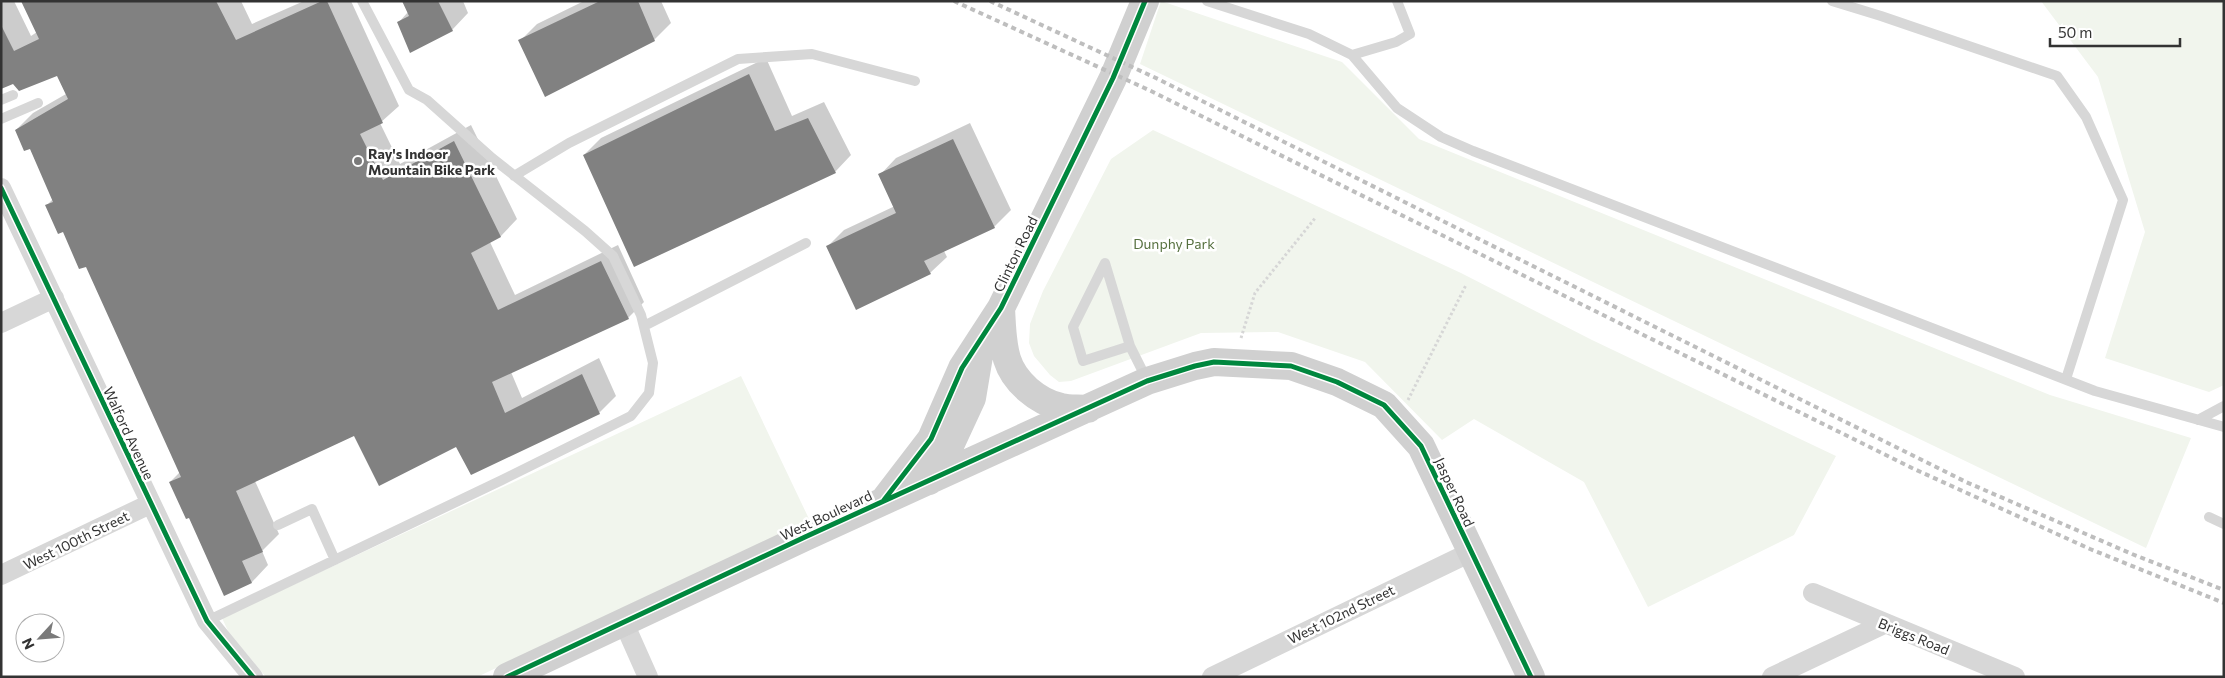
<svg xmlns="http://www.w3.org/2000/svg" width="2225" height="678" font-family="Commissioner,sans-serif">
<style>
.green{fill:#f1f5ed}
.shadow{fill:#0003}
.building{fill:#818181}
.lines{fill:none;stroke-linecap:round;stroke-linejoin:round}
.path{stroke:#d6d6d6;stroke-width:3;stroke-dasharray:2.5 2.5;stroke-linecap:butt}
.lane{stroke:#d7d7d7;stroke-width:10}
.street{stroke:#d7d7d7;stroke-width:20}
.secondary{stroke:#d0d0d0;stroke-width:28}
.rail{stroke:#bebebe;stroke-width:4;stroke-dasharray:5 4;stroke-linecap:butt}
.cycleway-casing{stroke:#fff;stroke-width:8}
.cycleway{stroke:#00873e;stroke-width:5}
.poi-dot{fill:#7a7a7a;stroke:#fff;stroke-width:2}
.labels{text-anchor:middle;dominant-baseline:central;stroke-width:5;stroke-linejoin:round;paint-order:stroke}
.poi-label{font-size:14px;font-weight:bold;fill:#333;stroke:#fff;text-anchor:start}
.park-label{font-size:14px;fill:#56703f;stroke:#fff}
.street-label{font-size:14px;fill:#333;stroke:#fff}
</style>
<rect width="100%" height="100%" fill="#fff"/>
<path class="green" d="M1161,1l181,61 77,77 631,256 141,43 -45,110 -1006,-484z
M2041,1h183v384l-15,7 -104,-34 40,-126 -47,-155z
M1153,130l308,143 131,67 244,116 -42,79 -146,72 -64,-125 -110,-63 -32,21 -77,-78 -87,-30 -77,1 -130,48 -12,1 -9,-7 -16,-19 -5,-13 1,-19 13,-33 68,-132z
M741,376l69,145 -333,156h-211l-37,-44 -7,-15z"/>
<path class="shadow" d="M1,1h13l17,35 6,-4 -14,-31h218l11,23 52,-23h47l48,105 -19,17 20,41 71,-39 46,94 -16,17 -11,6 25,53 103,-50 26,57 -16,16 -117,54 11,26 77,-40 17,38 -17,17 -128,61 -14,-29 -102,-10 -100,46 24,53 -17,17 6,14 -16,17 -27,12 -36,-77 -19,-35 10,-10 -93,-207 -40,-60 6,-6 -23,-51 -14,-18 17,-17 33,-19 -9,-20 -44,8 -12,5z
M403,1h60l5,12 -16,17 -53,-8 9,-10z
M584,1h77l10,22 -17,17 -134,1 17,-17z
M766,58l26,58 32,-14 27,53 -16,17 -251,-17 17,-17z
M970,123l41,87 -17,17 -50,24 3,6 -17,16 -103,-26 17,-17 51,-24 -15,-31 16,-17z"/>
<path class="building" d="M21,1h195l20,39 86,-39h5l56,122 -23,11 23,46 71,-39 47,96 -30,16 27,57 103,-49 28,58 -137,63 13,31 77,-39 18,40 -129,61 -15,-28 -77,39 -25,-50 -118,55 27,61 -21,9 10,22 -28,13 -35,-78 -3,1 -17,-37 12,-5 -95,-210 -7,2 -16,-37 -5,2 -13,-29 8,-3 -23,-53 -6,2 -9,-21 53,-31 -11,-23 -38,15 -6,-7 -12,5v-64l13,26 25,-12z
M402,1h36l15,30 -43,22 -13,-31 12,-6z
M600,1h38l17,40 -110,56 -27,-57z
M749,74l26,57 33,-13 28,55 -202,94 -51,-112z
M953,139l42,89 -71,33 7,13 -75,36 -30,-64 70,-33 -18,-39z"/>
<g class="lines">
<path class="path" d="M1241,338l14,-45 61,-76
M1408,400l58,-115"/>
<path class="lane" d="M1207,1l102,33 43,21 45,53 44,29 32,14 622,240 129,36
M1832,1l49,15 176,60 29,41 37,83 -57,179
M1352,55l44,-13 14,-8 -13,-33
M1,100l12,-5
M1,119l37,-16
M514,176l55,-33 169,-84 74,-5 103,27
M644,326l162,-83
M1130,346l-47,15 -10,-34 32,-64 25,83 17,34
M2198,420l26,-14
M2209,517l15,7
M278,525l34,-16 23,51
M207,621l295,-141 129,-64 18,-23 4,-30 -12,-48 -28,-59 -28,-25 -93,-73 -65,-58 -18,-10 -47,-89"/>
<path class="street" d="M1,188l206,433 46,56
M1,323l53,-25
M1,575l149,-71
M1813,593l202,84
M624,623l24,54
M1212,677l259,-125
M1772,677l112,-53"/>
<path class="secondary" d="M1001,308c1,17 1,35 6,51 7,23 31,43 54,48 8,2 18,1 27,2
M929,481l18,-29 25,-54 7,-42
M885,499l46,-60 31,-71 39,-60 112,-230 32,-77
M507,677l298,-140 342,-156 48,-15 19,-4 77,4 46,16 47,23 37,41 110,231"/>
<path class="rail" d="M954,1l197,90 761,377 178,81 134,54
M990,1l168,78 808,403 166,72 92,36"/>
<g class="cycleway-casing">
<path id="cycleway" d="M1,188l206,433 46,56
M884,500l47,-61 31,-71 39,-60 112,-230 32,-77
M507,677l298,-140 342,-156 48,-15 19,-4 77,4 46,16 47,23 37,41 110,231"/>
</g>
<use href="#cycleway" class="cycleway"/>
</g>
<circle class="poi-dot" cx="358" cy="161" r="5"/>
<g class="labels">
<g class="poi-label">
<text x="368" y="153">Ray's Indoor<tspan x="368" dy="16">Mountain Bike Park</tspan></text>
</g>
<g class="park-label">
<text x="1174" y="243">Dunphy Park</text>
</g>
<g class="street-label">
<text transform="translate(1015 254) rotate(-64)">Clinton Road</text>
<text transform="translate(129 433) rotate(65)">Walford Avenue</text>
<text transform="translate(1455 492) rotate(65)">Jasper Road</text>
<text transform="translate(826 515) rotate(-25)">West Boulevard</text>
<text transform="translate(76 540) rotate(-26)">West 100th Street</text>
<text transform="translate(1341 614) rotate(-26)">West 102nd Street</text>
<text transform="translate(1914 636) rotate(22)">Briggs Road</text>
</g>
</g>
<rect width="2225" height="678" fill="none" stroke="#333333" stroke-width="5"/>
<g transform="translate(40 638) rotate(244)"><circle r="24" fill="#ffffff" stroke="#adadad"/>
<path d="M0-4L9 19L0 12L-9 19Z" fill="#7a7a7a"/>
<text y="-8" font-size="14" font-weight="bold" text-anchor="middle" fill="#333333">N</text>
</g>
<path d="M2050 38v8h130v-8" fill="none" stroke="#333333" stroke-width="2.5"/>
<text x="2058" y="38" font-size="15" fill="#333333" stroke="#ffffff" stroke-width="4" paint-order="stroke">50 m</text>
</svg>
